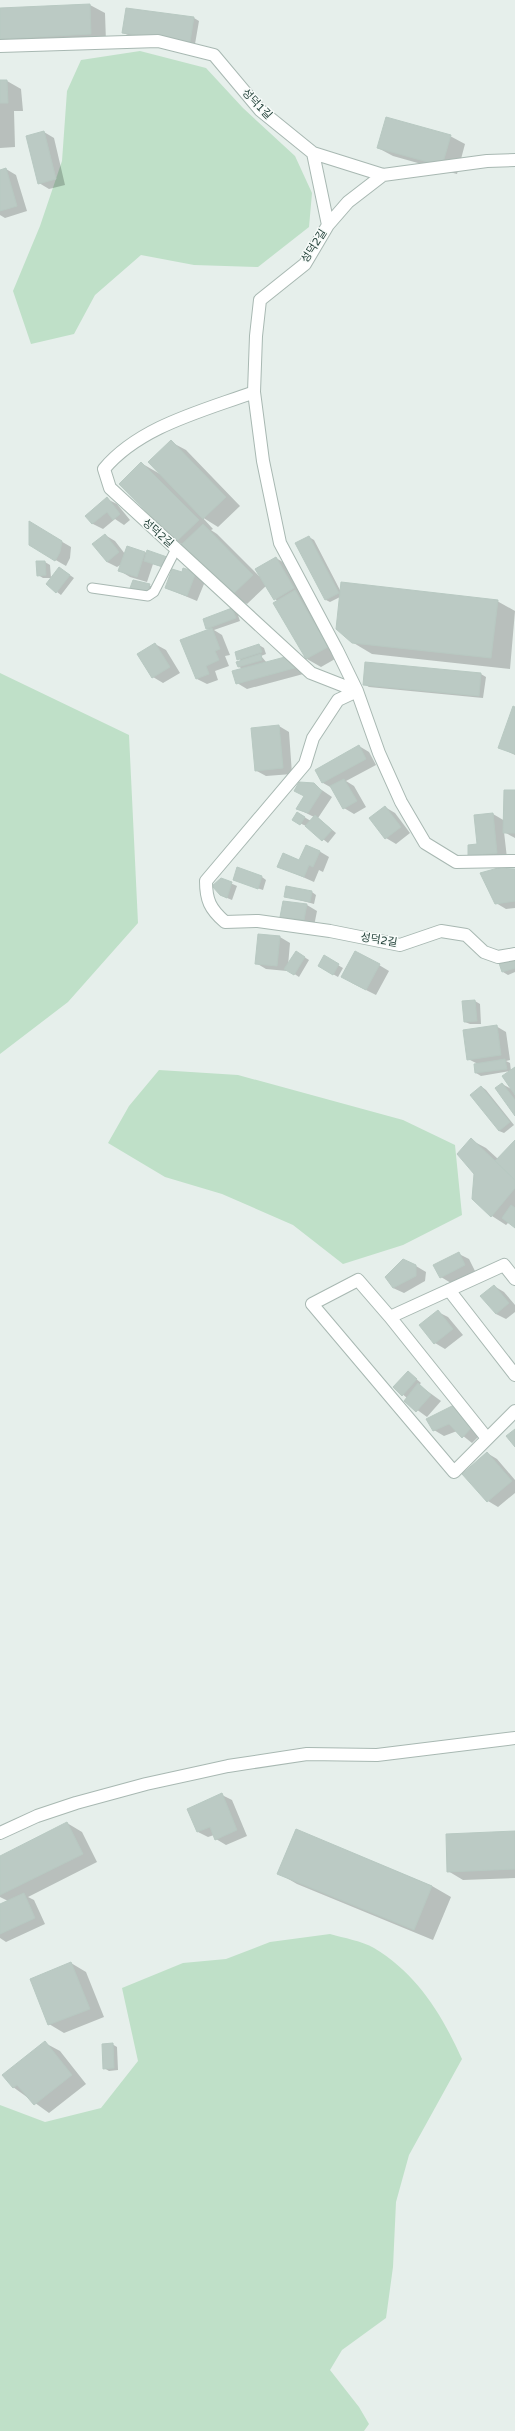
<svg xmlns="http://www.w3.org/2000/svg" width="515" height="2431" font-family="'Varela Round','Noto Sans KR',sans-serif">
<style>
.green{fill:#bfe0c8}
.shadow{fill:#0003}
.building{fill:#bbcac4;stroke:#b8c9c2}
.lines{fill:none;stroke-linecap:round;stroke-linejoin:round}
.lane-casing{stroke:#a8b8b2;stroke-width:11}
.street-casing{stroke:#a8b8b2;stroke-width:14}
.lane{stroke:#fff;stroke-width:9}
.street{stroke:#fff;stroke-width:12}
.labels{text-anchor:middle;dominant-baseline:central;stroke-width:3;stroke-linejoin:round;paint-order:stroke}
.street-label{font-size:11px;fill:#24423a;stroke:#f7fbf9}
</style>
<rect width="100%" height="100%" fill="#e6efeb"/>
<path class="green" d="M140,51l66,17 37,40 52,48 17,37 -3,34 -51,40 -64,-2 -53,-10 -46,40 -21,39 -43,10 -18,-53 27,-65 22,-65 5,-70 14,-31z
M0,673l129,62 9,188 -70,79 -68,52z
M159,1070l79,5 165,45 52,25 7,70 -59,30 -60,19 -50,-39 -71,-31 -57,-17 -57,-34 21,-37z
M330,1934c14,4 32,7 44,14 43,26 67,65 88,111l-53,96 -13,47 -3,65 -7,51 -44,32 -12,20 29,37 10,17 -5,7h-364v-326l45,17 56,-14 37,-47 -16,-73 61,-25 43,-4 44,-17z"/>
<path class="shadow" d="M90,5l15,8 1,29 -106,6v-39z
M127,9l67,9 5,3 -4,23 -67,-9 -5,-2z
M0,81h7l14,8 2,22h-9l1,36 -15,1z
M44,132l10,6 11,47 -16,4 -10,-6z
M450,136l15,8 -8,30 -64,-18 -15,-8z
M6,169l10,6 11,36 -22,7 -5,-3v-44z
M171,442l15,8 54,56 -22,21 -16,-10 11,12 -2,1 6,4 42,42 17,-18 10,6 56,91 -21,12 -14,-8 -30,-58 -11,-15 -19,18 -15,-8 -49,-51 -6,-4 -36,-78 19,11z
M107,499l10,5 13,16 -6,5 -9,-6 -12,10 -10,-5 -7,-8z
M30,523l41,24 -1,11 -4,8 -36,-21z
M105,535l10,6 10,13 20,-2 23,17 -15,-5 -6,18 -17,-5 -10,-6 2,-7 -5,3 -10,-5z
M309,537l5,3 27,52 156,9 18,10 -5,58 -138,-15 -20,-12 -12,-45 -10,5 -4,-2z
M45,562l5,3 1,13h-8l-5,-3z
M184,569l22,10 -9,22 -31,-13 16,-14z
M64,571l10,7 -13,17 -4,-3z
M149,585l5,3 -2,7 -20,-7z
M232,609l5,3 3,9 -26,9 8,5 8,20 -5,1 4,10 -14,5 3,9 -11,4 -10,-5 13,-49 -3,-2z
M155,644l11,6 14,23 -17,10 -10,-6z
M259,645l5,3 2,6 -5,2 6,7 18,-5 22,15 -60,16 -10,-6 6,-14 -4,-2 2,-6 -5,-9z
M481,674l5,3 -3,21 -114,-11 -5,-3z
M515,708v47l-16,-8z
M279,726l10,6 3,42 -26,2 -11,-6z
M359,746l10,6 7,13 -30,16 8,5 12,21 -12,7 -10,-6 -12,-20 -9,-5 -7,-13z
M313,784l19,13 -14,21 18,15 -8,10 -22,-17 -13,-6 4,-7 14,8 3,-4 -16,-8z
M515,791v47l-11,-6 3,26 -27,3 -11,-6 9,-10 15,-31 12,7z
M385,807l10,6 15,20 -14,11 -10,-6z
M319,851l10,6 -6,15 -4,-2 -5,12 -36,-16 22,-5z
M515,870v38l-9,1 -10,-6z
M262,877l4,3 -3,10 -29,-10z
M221,879l16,7 -5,14 -12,-5z
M312,892l4,3 -2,9 -29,-8z
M307,905l10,6 -3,15 -22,-4 -11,-6z
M259,935l21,2 10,6 -2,23 8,-14 13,8 -10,17 -12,-8v2l-21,-2 -10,-6z
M324,957l19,11 -5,9 -19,-11z
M515,959v13l-7,3 -5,-3 -2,-8z
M379,965l10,6 -13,24 -24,-12z
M475,1001l5,3 1,20h-11l-5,-2z
M496,1026l10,6 4,28 -4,1 4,2 1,8 4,-3v46l-13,-30 11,6 -3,-19 -29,5 -5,-3 2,-9 -10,-5z
M482,1087l4,3 28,35 -10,8 -5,-2z
M471,1140l15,8 12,11 17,-18v86l-6,-5 -3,3 -14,-9 -19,-17 2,-26z
M459,1254l10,5 6,12 -24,12 -10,-6z
M416,1266l10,6 -1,9 -21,12 -11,-5z
M494,1286l10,6 11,13v7l-9,7 -10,-5z
M438,1312l10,5 15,18 -18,14 -10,-6 -14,-17z
M408,1372l13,11 -2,2 22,16 -14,16 -22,-16 2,-3 -13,-11z
M464,1412l18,21 -10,10 -15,-12 -13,5 -10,-6 -6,-10z
M487,1453l10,6 18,21v13l-17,14 -10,-6z
M222,1795l10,5 15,36 -21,9 -10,-6 -2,-4 -6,2 -10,-5z
M67,1823l15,9 15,30 -69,35 6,3 11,24 -39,18 -6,-4v-33l8,-4 -8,-4v-40z
M296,1830l136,56 19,11 -18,43 -136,-56 -19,-11z
M515,1832v46l-52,2 -15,-9z
M71,1963l15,9 18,45 -40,16 -15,-9z
M45,2043l15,8 26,33 -37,29 -36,-26z
M112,2044l5,3 1,23 -9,1 -5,-3z"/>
<path class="building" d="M90,4l1,30 -91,5v-31z
M126,8l68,9 -4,25 -68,-9z
M0,80h7l1,23h-8z
M386,117l65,18 -9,31 -65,-18z
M44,131l12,48 -18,5 -12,-48z
M6,168l11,38 -17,5v-41z
M171,440l55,57 -23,22 -55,-57z
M141,462l58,58 -23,22 -57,-58z
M107,497l13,17 -7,6 -6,-8 -15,12 -7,-8z
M29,521l33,20 -2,11 -5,9 -26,-16z
M203,524l50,51 -22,21 -50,-51z
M105,534l14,18 -12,10 -15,-18z
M309,536l30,57 -14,7 -30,-57z
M127,546l18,6 -8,25 -19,-6z
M147,550l20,7 -4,10 -19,-6z
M276,557l18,31 -20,12 -19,-31z
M36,561h9l1,14 -9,1z
M59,567l11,8 -14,18 -10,-9z
M183,568l13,4 -9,24 -22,-8 7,-19 10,3z
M133,580l17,4 -3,9 -17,-5z
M341,582l157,18 -7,58 -139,-15 -16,-14z
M295,590l33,57 -22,12 -33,-56z
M232,608l4,10 -30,11 -3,-10z
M212,628l8,21 -5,2 4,9 -13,6 3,8 -13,5 -16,-39z
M155,643l15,24 -18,11 -15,-24z
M259,644l3,8 -25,8 -2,-8z
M261,654l1,6 -24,7 -2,-5z
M285,657l13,10 -62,17 -4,-13z
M365,662l116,11 -2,23 -116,-11z
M513,706l2,1v47l-17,-6z
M279,725l4,43 -28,3 -4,-43z
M359,745l7,14 -44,24 -7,-13z
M344,779l13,22 -14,8 -13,-23z
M299,782l15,1 8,8 -14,22 -12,-4 8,-13 -10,-5z
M504,790h11v43h-12z
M385,806l16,21 -16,12 -16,-21z
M297,812l8,5 -5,8 -8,-5z
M493,813l4,40 -29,3v-11l9,-1 -3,-29z
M315,815l17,15 -10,11 -17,-15z
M306,845l14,6 -7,16 -4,-2 -5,12 -27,-10 6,-14 16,7z
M237,867l25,9 -4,13 -25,-9z
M498,868l17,1v32l-20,3 -15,-31z
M221,878l11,4 -5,16 -7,-3 -8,-9z
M286,886l26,5 -2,11 -26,-5z
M283,901l24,3 -3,16 -24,-3z
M258,934l22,2 -3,30 -22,-2z
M296,951l9,6 -11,18 -10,-6z
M355,951l25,13 -14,26 -25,-13z
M324,955l15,9 -6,11 -15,-9z
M515,958v10l-13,4 -3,-9z
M475,1000l2,21 -13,1 -2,-21z
M497,1025l4,30 -34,5 -4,-30z
M505,1059l2,10 -32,4 -1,-9z
M515,1067v28l-13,-19z
M502,1083l13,17v16l-20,-28z
M481,1086l29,36 -11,9 -29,-36z
M471,1138l44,42v8l-24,29 -19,-18 2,-25 -17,-20z
M515,1140v40l-20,-19z
M511,1205l4,3v20l-13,-10z
M459,1252l6,13 -25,13 -7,-13z
M403,1259l13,6v11l-23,12 -8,-11z
M494,1285l15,18 -13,11 -16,-18z
M438,1310l15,19 -19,15 -15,-19z
M408,1371l9,8 -15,17 -9,-9z
M418,1383l13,12 -15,17 -12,-11z
M454,1405l18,22 -10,11 -13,-14 -16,7 -7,-12z
M515,1429v18l-9,-11z
M487,1452l25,29 -25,21 -25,-28z
M222,1793l15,37 -22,10 -5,-13 -13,5 -10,-23z
M67,1822l16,32 -83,41v-39z
M296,1829l136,57 -18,44 -137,-56z
M515,1831v38l-68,3 -1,-38z
M24,1893l11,25 -35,16v-30z
M71,1962l19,47 -42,16 -18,-46z
M45,2041l27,34 -38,30 -17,-20 -4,3 -11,-13z
M113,2043l1,25 -11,1 -1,-25z"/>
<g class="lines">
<g class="lane-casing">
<path id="lane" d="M92,588l56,8 6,-4 22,-43"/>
</g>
<g class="street-casing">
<path id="street" d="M0,46l158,-5 56,14 46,55 53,43 70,22 104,-14 28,-1
M313,153l15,72
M383,175l-35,27 -20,23 -23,39 -45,36 -4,36 -2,56 9,69 17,82 57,107 20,41 22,62 22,49 24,41 31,19 59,-1
M254,392c-51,19 -114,34 -150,77l6,19 201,185 46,18
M357,691l-19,9 -25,38 -8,26 -99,117c0,19 4,28 19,41l33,-1 72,10 70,14 41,-14 25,4 18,17 14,5 17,-3
M515,1279l-11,-14 -114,52 -32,-37 -46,24 142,168 61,-61
M449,1290l66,85
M390,1317l96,120
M0,1833l37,-17 39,-13 70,-19 82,-18 79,-12 70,1 138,-17"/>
</g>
<use href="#lane" class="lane"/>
<use href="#street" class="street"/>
</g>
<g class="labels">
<g class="street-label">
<text transform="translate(257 104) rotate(46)">성덕1길</text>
<text transform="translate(314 246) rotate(-57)">성덕2길</text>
<text transform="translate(158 533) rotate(41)">성덕2길</text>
<text transform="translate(379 940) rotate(9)">성덕2길</text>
</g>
</g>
</svg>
